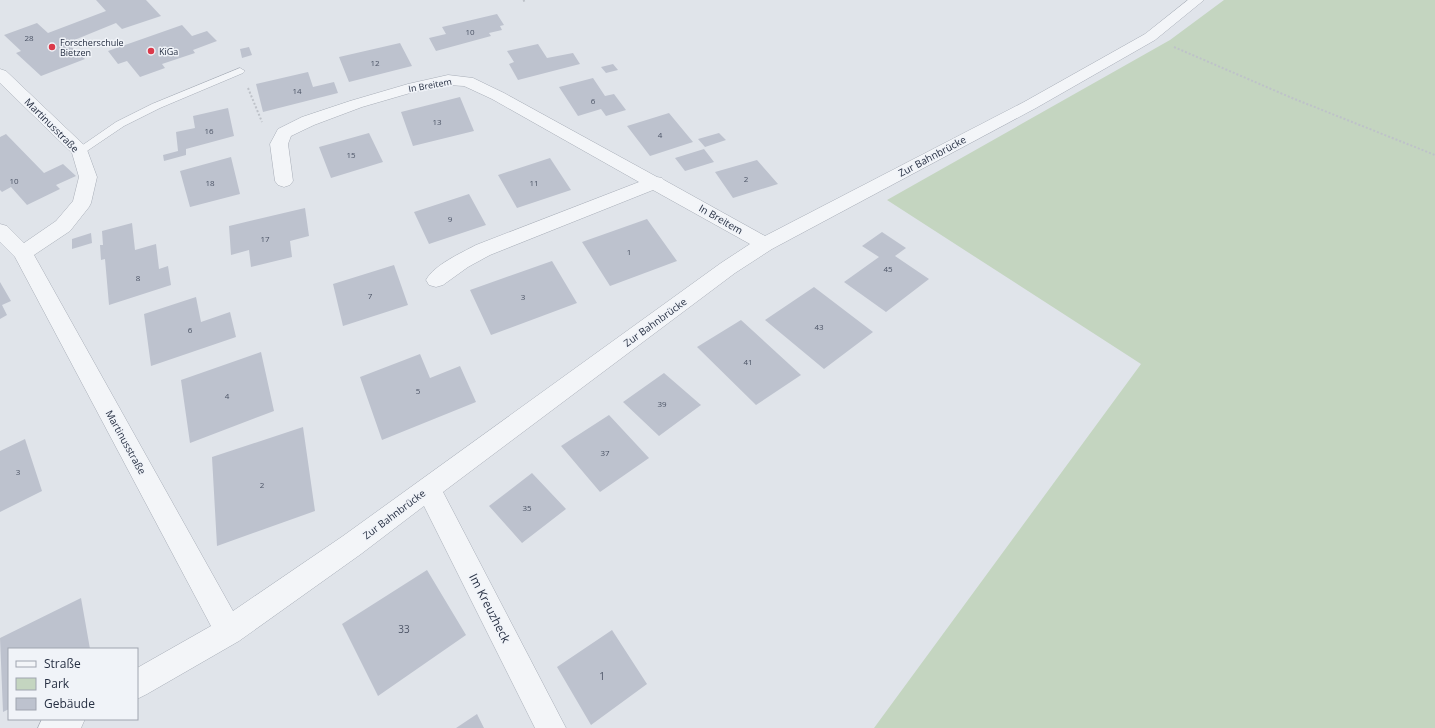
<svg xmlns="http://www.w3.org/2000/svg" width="1435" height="728" font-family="'Open Sans',sans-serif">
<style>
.green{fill:#c4d5c0}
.building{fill:#bdc2ce}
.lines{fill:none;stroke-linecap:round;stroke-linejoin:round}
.service-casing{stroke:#a8aeb8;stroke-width:1}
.minor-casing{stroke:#a8aeb8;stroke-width:1}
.path{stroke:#bec2c9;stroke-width:2;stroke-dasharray:2 2;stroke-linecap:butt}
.service{fill:#f3f5f8;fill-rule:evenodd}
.minor{fill:#f3f5f8;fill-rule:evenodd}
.poi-dot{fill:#db394a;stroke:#f0f3f8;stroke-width:1.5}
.labels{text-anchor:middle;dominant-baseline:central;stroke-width:3;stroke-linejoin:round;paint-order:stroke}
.number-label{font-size:8px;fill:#4c5466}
.far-poi-label{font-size:9px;fill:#273043;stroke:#f0f3f8;text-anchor:start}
.far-street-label{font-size:9px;fill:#273043;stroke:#f0f3f8}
.street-label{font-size:10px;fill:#273043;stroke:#f0f3f8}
.near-number-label{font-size:10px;fill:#4c5466}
.near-street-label{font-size:12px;fill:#273043;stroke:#f0f3f8}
</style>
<rect width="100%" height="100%" fill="#e0e4ea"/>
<path class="green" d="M1224,0h211v728h-561l267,-364 -254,-164 283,-160z"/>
<path class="building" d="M96,0h50l15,16 -39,13 -6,-6 -49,20 18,16 -44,17 -25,-23 5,-2 -17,-16 33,-12 11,10 58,-22z
M497,14l7,11 -4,1 2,4 -13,3 2,3 -55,15 -7,-13 17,-4 -4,-7z
M182,25l10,11 15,-5 10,10 -24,9 2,3 -33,11 3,4 -25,9 -13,-16 -9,3 -10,-13z
M400,43l12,23 -63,16 -10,-25z
M538,44l9,14 26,-5 7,11 -62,16 -9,-16 5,-2 -7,-11z
M249,47l3,8 -10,3 -2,-9z
M613,64l5,6 -12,3 -5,-6z
M308,72l5,15 21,-5 4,11 -75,19 -7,-28z
M593,78l12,18 9,-2 12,16 -20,6 -5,-7 -23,7 -19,-29z
M460,97l14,34 -61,15 -12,-34z
M228,108l6,28 -48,13v6l-22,6 -1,-6 15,-4 -2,-19 19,-4 -2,-12z
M669,113l24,29 -43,14 -23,-30z
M369,133l14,29 -52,16 -12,-31z
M719,133l7,7 -21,7 -7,-8z
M6,134l38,39 19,-9 13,12 -20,9 4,4 -33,16 -16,-18 -9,5 -2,-2v-53z
M704,149l10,13 -29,9 -10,-13z
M231,157l9,37 -50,13 -10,-36z
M550,158l21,32 -54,18 -19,-33z
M757,160l21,24 -45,14 -18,-26z
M469,194l17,31 -57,19 -15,-32z
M305,208l4,28 -19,5 2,16 -41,10 -2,-17 -18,5 -2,-29z
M647,219l30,42 -67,25 -28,-44z
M132,223l3,27 21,-6 3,25 9,-3 3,19 -62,20 -4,-46 -4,1 -1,-15h3l-1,-14z
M882,232l24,16 -11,8 34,23 -43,33 -42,-30 35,-25 -17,-11z
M91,233l1,10 -20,6v-10z
M552,261l25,42 -86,32 -21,-45z
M394,265l14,40 -65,21 -10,-42z
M0,282l11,19 -9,4 5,10 -7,4z
M814,287l59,45 -49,37 -59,-49z
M196,297l5,25 29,-10 6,25 -85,29 -7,-52z
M741,320l60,55 -45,30 -59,-58z
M261,352l13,59 -84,32 -9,-63z
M420,354l10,24 30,-12 16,36 -94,38 -22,-63z
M664,373l37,32 -42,31 -36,-34z
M609,415l40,43 -49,34 -39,-46z
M303,427l12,84 -98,35 -5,-89z
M25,439l17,52 -42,21v-61z
M532,473l34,36 -44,34 -33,-37z
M427,570l39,65 -88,61 -36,-72z
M81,598l9,51h-81v60l-6,3 -3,-74z
M612,630l35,54 -56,41 -34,-58z
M477,714l7,14h-28z"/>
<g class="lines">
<g class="service-casing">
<path id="service" d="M240,68l5,3 -2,2 -83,35 -36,18 -40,27h-8l-2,-2 42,-29 36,-18z"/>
</g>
<g class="minor-casing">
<path id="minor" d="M1188,0h16l-49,40 -119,68 -264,141 -37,24 -292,219 123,236h-31l-111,-222 -63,48 -122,87 -92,53 -10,5v-31l74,-42 -196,-369 -15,-15v-18l7,2 17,17 32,-22 17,-20 6,-24 -7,-24 -72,-70v-14l6,2 80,76 11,30 -6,26 -2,4 -19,24 -36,24 199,356 110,-75 378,-273 29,-19 -97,-54 -163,65 -22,12 -25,18 -7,2 -7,-2 -3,-5c8,-15 35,-27 50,-35l163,-63 -147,-83 -28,-13 -16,-1 -31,6 -55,16 -48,18 -23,11 -3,8 5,37 -3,4 -6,2 -6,-2 -3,-4 -5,-37 8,-15 24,-12 48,-16 58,-17 40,-9 25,3 31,15 153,84 5,1 2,2 101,56 259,-134 121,-68z
M42,719h43l-4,9h-43z"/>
</g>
<path class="path" d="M523,1l3,-1
M1174,47l118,51 143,57
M248,88l14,34"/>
<use href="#service" class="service"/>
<use href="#minor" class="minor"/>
</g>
<g class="poi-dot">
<circle cx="52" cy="47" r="4"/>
<circle cx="151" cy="51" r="4"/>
</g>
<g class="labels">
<g class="number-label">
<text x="470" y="31">10</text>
<text x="29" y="37">28</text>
<text x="375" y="62">12</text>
<text x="297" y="90">14</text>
<text x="593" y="100">6</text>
<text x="437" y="121">13</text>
<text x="209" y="130">16</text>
<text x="660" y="134">4</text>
<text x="351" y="154">15</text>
<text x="746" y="178">2</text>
<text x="14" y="180">10</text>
<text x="210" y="182">18</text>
<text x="534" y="182">11</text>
<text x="450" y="218">9</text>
<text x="265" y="238">17</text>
<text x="629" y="251">1</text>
<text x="888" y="268">45</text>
<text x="138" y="277">8</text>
<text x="370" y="295">7</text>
<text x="523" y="296">3</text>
<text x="819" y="326">43</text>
<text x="190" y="329">6</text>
<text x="748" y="361">41</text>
<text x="418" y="390">5</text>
<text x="227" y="395">4</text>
<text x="662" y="403">39</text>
<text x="605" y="452">37</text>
<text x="18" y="471">3</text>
<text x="262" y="484">2</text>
<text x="527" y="507">35</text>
</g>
<g class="far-poi-label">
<text x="60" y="42">Forscherschule<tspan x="60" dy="10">Bietzen</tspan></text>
<text x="159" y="51">KiGa</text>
</g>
<g class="far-street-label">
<text transform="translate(430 85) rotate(-10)">In Breitem</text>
</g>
<g class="street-label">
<text transform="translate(52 125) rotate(45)">Martinusstraße</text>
<text transform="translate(932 156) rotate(-28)">Zur Bahnbrücke</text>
<text transform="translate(721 219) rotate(30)">In Breitem</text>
<text transform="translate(655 322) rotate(-36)">Zur Bahnbrücke</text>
<text transform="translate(126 442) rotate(61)">Martinusstraße</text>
<text transform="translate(394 514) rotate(-37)">Zur Bahnbrücke</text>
</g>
<g class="near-number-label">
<text x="404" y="629">33</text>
<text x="602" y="676">1</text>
</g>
<g class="near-street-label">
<text transform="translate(490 608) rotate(63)">Im Kreuzheck</text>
</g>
</g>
<rect x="8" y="648" width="130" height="72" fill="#f0f3f8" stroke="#a0a5b0"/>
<rect x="16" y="661" width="20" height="6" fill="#f3f5f8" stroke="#a0a5b0"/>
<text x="44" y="668" font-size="12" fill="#273043">Straße</text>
<rect x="16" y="678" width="20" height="12" fill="#c4d5c0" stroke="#a0a5b0"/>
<text x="44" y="688" font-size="12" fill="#273043">Park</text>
<rect x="16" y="698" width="20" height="12" fill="#bdc2ce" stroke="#a0a5b0"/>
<text x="44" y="708" font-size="12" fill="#273043">Gebäude</text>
</svg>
